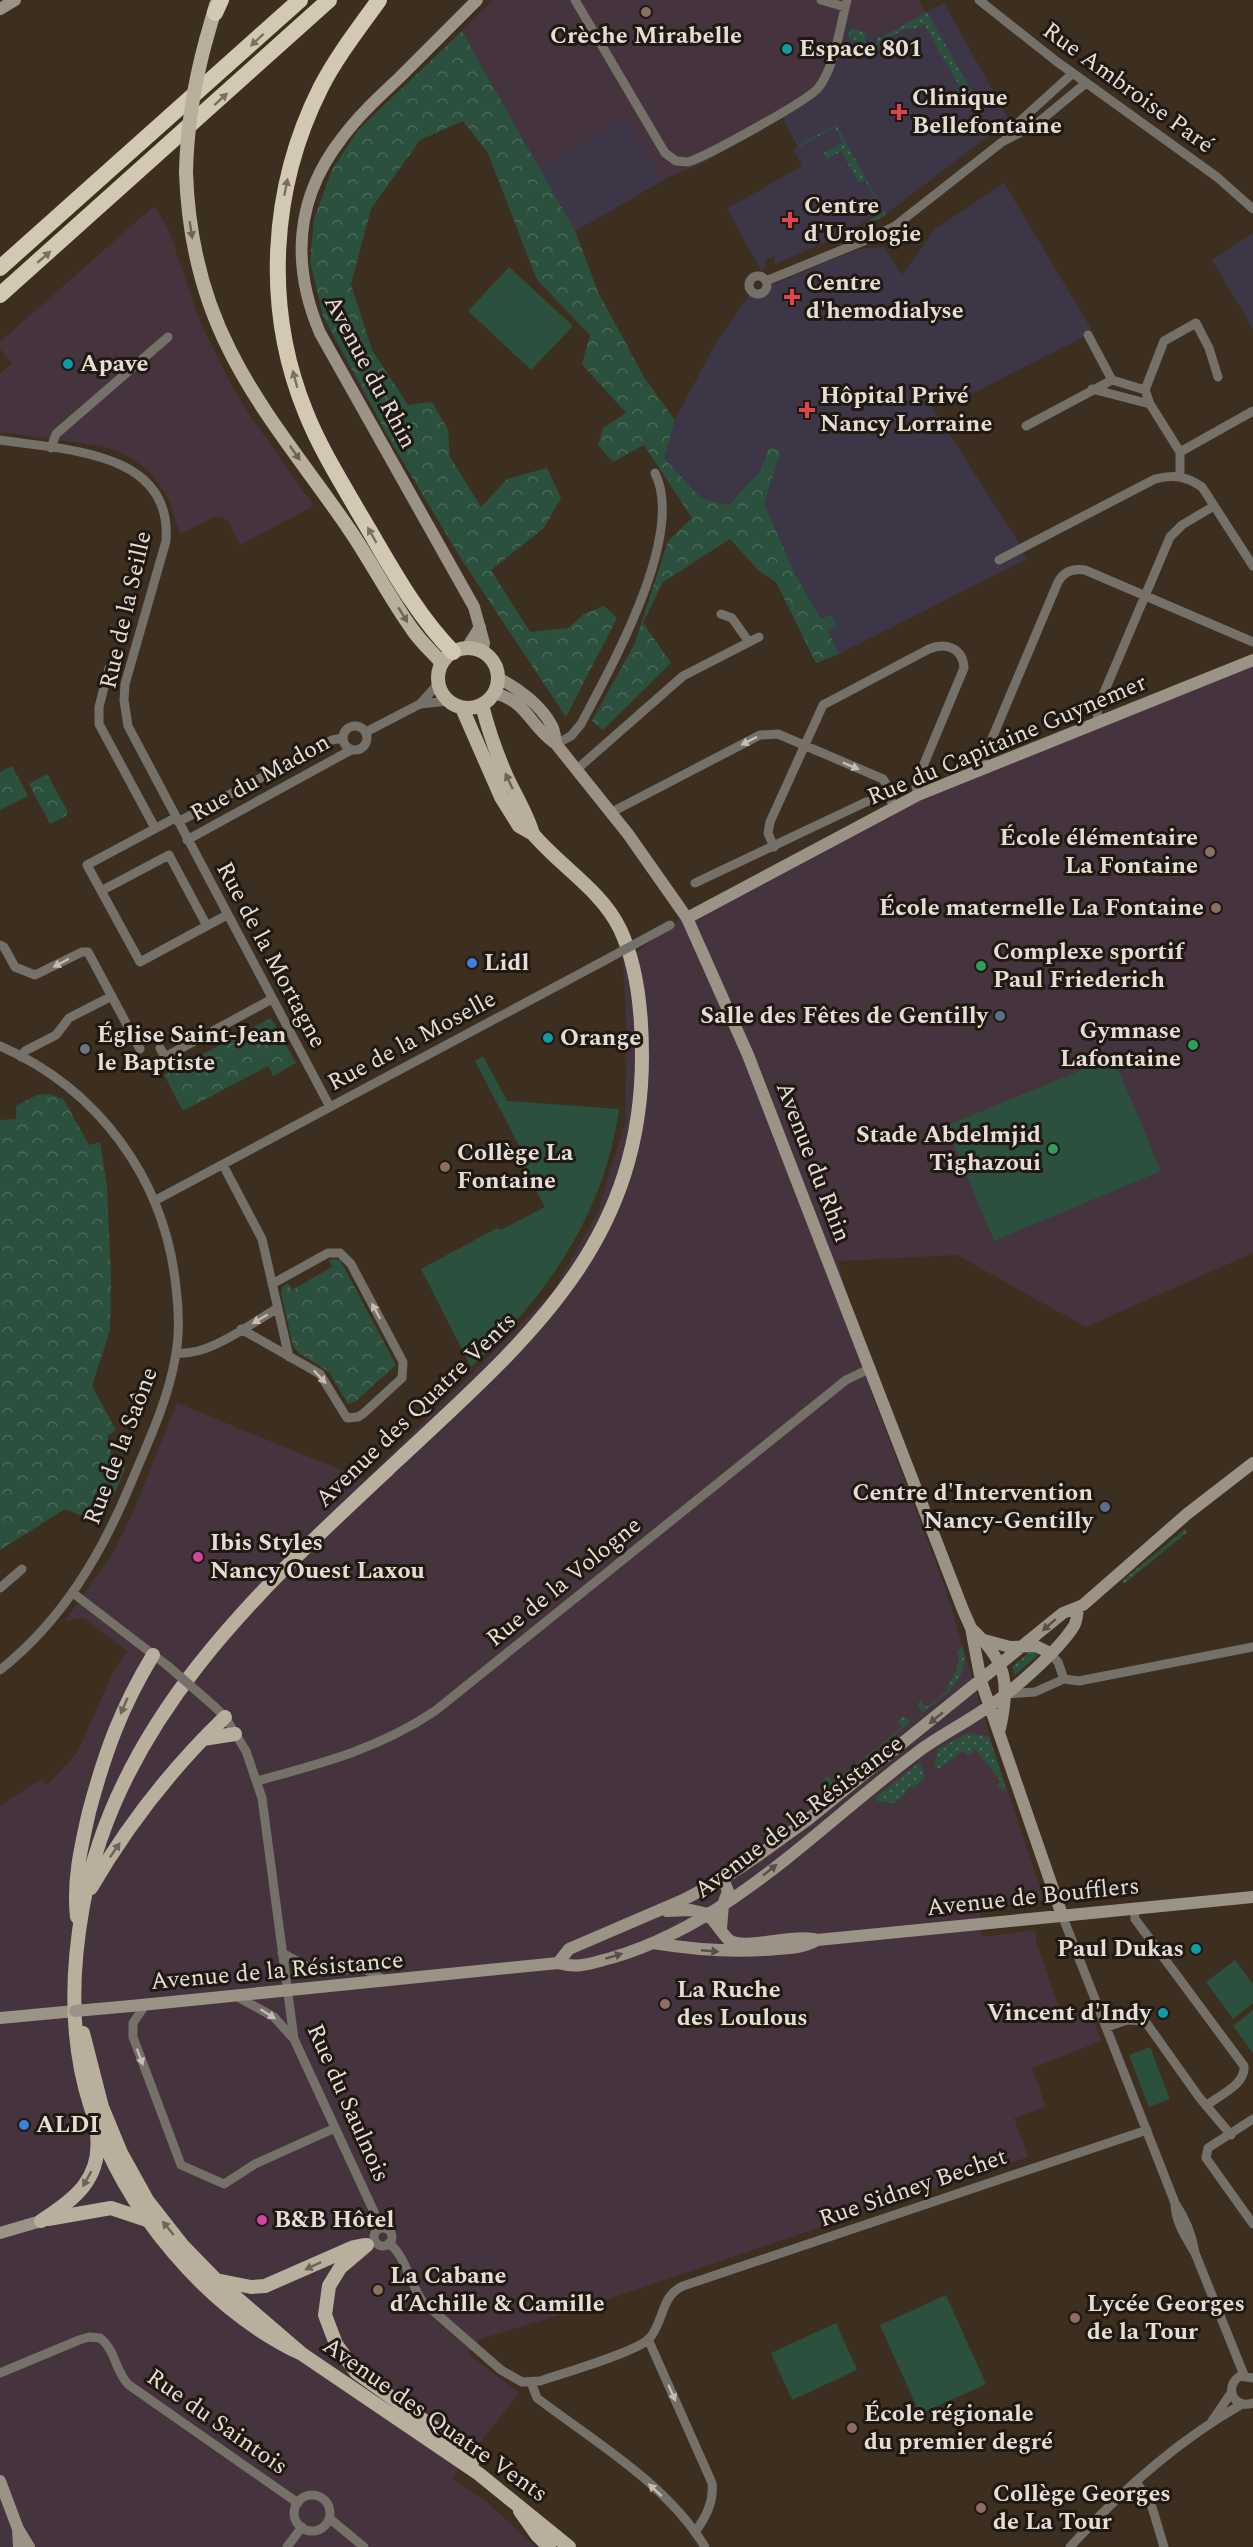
<svg xmlns="http://www.w3.org/2000/svg" width="1253" height="2547" font-family="Spectral,serif">
<style>
.commercial{fill:#45343d}
.medical{fill:#3c3647}
.grass{fill:url(#grass-dots)}
.forest{fill:url(#forest-crowns)}
.pitch{fill:#2c503e}
.lines{fill:none;stroke-linecap:round;stroke-linejoin:round}
.street{stroke:#757168;stroke-width:9}
.secondary{stroke:#9b9486;stroke-width:12}
.primary{stroke:#b8af9c;stroke-width:14}
.highway{stroke:#d3c8b1;stroke-width:16}
.street-bridge{stroke:#757168;stroke-width:9}
.secondary-bridge{stroke:#9b9486;stroke-width:12}
.primary-bridge{stroke:#b8af9c;stroke-width:14}
.oneway{fill:#797062}
.oneway2{fill:#6c6457}
.oneway3{fill:#c4bdb4}
.oneway4{fill:#575046}
.education-dot{fill:#8d6e63;stroke:#1f1912;stroke-width:2}
.culture-dot{fill:#0f9aa8;stroke:#1f1912;stroke-width:2}
.health-dot{fill:#e0444e;stroke:#1f1912;stroke-width:2}
.shop-dot{fill:#3f7fe0;stroke:#1f1912;stroke-width:2}
.leisure-dot{fill:#2e9e5b;stroke:#1f1912;stroke-width:2}
.service-dot{fill:#5c6f8a;stroke:#1f1912;stroke-width:2}
.worship-dot{fill:#6b7280;stroke:#1f1912;stroke-width:2}
.hotel-dot{fill:#d1479c;stroke:#1f1912;stroke-width:2}
.labels{text-anchor:middle;dominant-baseline:central;stroke-width:6;stroke-linejoin:round;paint-order:stroke}
.poi-label{font-size:24px;font-weight:bold;fill:#e6ded4;stroke:#1f1912;text-anchor:start}
.street-label{font-size:24px;fill:#e6ded4;stroke:#1f1912}
</style>
<defs>
<pattern id="grass-dots" width="8" height="8" patternUnits="userSpaceOnUse" patternTransform="scale(1.5)"><rect width="8" height="8" fill="#2c503e"/><path d="M2 2h.1M6 6h.1" fill="none" stroke="#4b6959" stroke-width="1.8" stroke-linecap="round"/></pattern>
<pattern id="forest-crowns" width="20" height="18" patternUnits="userSpaceOnUse" patternTransform="scale(1.5)"><rect width="20" height="18" fill="#2c503e"/><path d="M2 6a3 3 0 1 1 6 0M12 15a3 3 0 1 1 6 0" fill="none" stroke="#4b6959"/></pattern>
</defs>
<rect width="100%" height="100%" fill="#3d2f1f"/>
<path class="commercial" d="M493,0h426l7,12 18,-9 65,117 -123,94 -50,-89 -53,-7 -80,45 -34,14 -94,54 -113,-200z
M154,206l14,22 32,94 31,62 18,30 65,92 -74,39 -13,-25 -5,-3h-8l-34,17 -12,-36 -16,-24 -18,-14 -15,-8 -18,-6 -101,-14v-58l12,-11 -12,-14v-7z
M1253,662v591l-167,74 -129,-72 -119,6 34,133 73,193 48,160 50,149 -1,5 -62,7 2,29 53,-7 2,14 22,64 35,14 7,19 -69,27 14,39 -32,11 14,39 -452,153 -96,29 -12,15 51,39 -67,85 36,25 48,44h-536v-741l41,-27 6,6 30,-32 38,-85 13,-16 -44,-34 -19,3 49,-70 17,-34 46,-114 188,77 187,-187 46,-81 27,-90 2,-88 -4,-71 65,-51 226,-122z"/>
<path class="medical" d="M944,3l65,117 -123,94 -3,-3 -50,28 -58,25 -1,-8 -9,4 1,8 -5,2 -34,-61 75,-43 -9,-17 6,-4 -16,-27 32,-18 11,-12 21,-62 34,11z
M626,118l18,32 5,1 -2,4 15,26 -87,50 -36,-63z
M1004,183l89,149 -120,61 -27,-6 -19,12 90,141 10,19 -188,95 -11,-23 -34,-59 -30,-69 5,-56 -7,23 -33,35 -28,-7 -37,-40 11,-38 40,-76 35,-50 108,-45 26,-2 18,28 33,-46z
M1253,233v96l-41,-69z"/>
<path class="grass" d="M927,12l50,89 -10,5 -14,-14 7,-5 -36,-63 -9,5h-11l-29,18 -24,-7 -3,-4 3,-8 16,5 -2,9 11,3 2,-8h4z
M783,118l16,27 37,-20 50,90 -23,12 3,-5 17,-10 -18,-32 -6,3 -18,-32 -14,8 -3,-6 19,-10 -8,-16 -36,20z
M1185,1529l2,3 -63,52 -2,-3z
M963,1647c7,33 -17,47 -40,65l-5,-6v-3l3,-2 6,6 21,-17 -2,-3c9,-11 14,-21 12,-36z
M1035,1652l3,1 -1,3 -22,19 -3,-8 16,-14z
M904,1716l7,6 -82,65 -5,-8 4,-2 5,6 69,-56 -5,-6z
M968,1733l21,4 17,52 -4,1 -5,-4 3,-6 -24,-30 -8,5 -5,-4 -26,19 -2,-7 3,-14z
M920,1762l5,16 -13,11 -1,-3 -3,2 1,2 -14,13 -19,-2 -1,-3z"/>
<path class="forest" d="M462,31l113,200 23,61 47,87 30,41 -11,38 37,40 28,7 32,-35 8,-23 12,4 -17,52 30,69 27,47 10,-4 6,11 -9,5 11,23 -23,9 -40,-81 -17,-11 -29,-32 -67,43 -20,41 28,40 -68,67 -11,-9 43,-78 33,-102 24,-23 -48,-73 -31,17 -15,-17 5,-17 23,-15 -44,-49 8,-29 -53,-55 -49,-127 -25,-32 -43,19 -49,69 -20,75 21,66 36,55 24,-3 16,28 2,27 31,50 26,-28 40,-11 14,30 -17,30 -53,42 39,62 38,-4 16,-14 20,-8 13,12 -51,99 -106,-160 -70,-117 -67,-124 -13,-55 4,-42 18,-49 26,-40z
M12,766l16,30 -28,14v-38z
M47,774l21,38 -2,4 -16,8 -21,-40z
M271,1018l25,45 -23,13 -5,-10 -85,45 -19,-36z
M50,1094l14,6 25,45 11,-3 7,44 4,96 -1,48 -18,56 24,44 -9,6 4,11 -1,20 4,3 5,-4 7,1 -25,57 -36,-15 -65,41v-430l16,-1v-13l21,-11z
M334,1259l6,1 56,105 -40,36 -8,3 -19,-32 -30,-19 -6,-7 -12,-53 1,-6 6,-4 4,7 40,-23 -3,-7z"/>
<path class="pitch" d="M509,267l64,59 -42,44 -63,-59z
M483,1056l24,45 112,8c-14,103 -72,188 -148,258l-50,-98 76,-41 4,2 44,-23 -26,-49 5,-3 -49,-94z
M1113,1057l48,114 -167,70 -48,-115z
M1235,1960l18,24v19l-20,16 -27,-37z
M1253,2010v43l-20,-27z
M1150,2047l20,52 -21,8 -20,-52z
M946,2295l40,89 -66,30 -40,-89z
M836,2323l21,47 -65,30 -21,-47z"/>
<g class="lines">
<path class="street" d="M575,0l90,153 11,8 12,1c17,-5 122,-62 131,-75 16,-21 21,-61 28,-87
M821,0l24,7
M979,0l77,61 161,116 36,32
M1006,138l13,-16 54,-49
M749 285a9 9 0 1 1 18 0a9 9 0 1 1-18 0Z
M766,281l100,-41 29,-14 107,-84 33,-17 51,-42
M1088,335l24,45
M1092,389l58,15
M1145,390l19,-49 32,-18 13,25 9,29
M1026,426l86,-46 33,10 5,14 30,48v24
M0,440c63,10 173,10 166,101l-41,143 -1,16 4,26 202,381
M51,448l5,-14 112,-97
M1180,452l73,-41
M999,560l156,-81c19,-5 31,-3 47,8l51,79
M721,614l11,4 17,24
M109,668l-10,39v17l56,104
M420,704l28,-3
M1098,722l-1,-13 73,-172 12,-12 32,-19
M343 738a12 12 0 1 1 24 0a12 12 0 1 1-24 0Z
M366,732l54,-28 18,-20
M556,744l15,-8 10,-12c30,-57 105,-189 74,-251
M986,768l-3,-8 2,-5 73,-173c6,-11 15,-14 27,-12l168,72
M576,770l107,-94 76,-39
M610,813l150,-78 18,-1 105,45 5,8v9
M175,818l-88,47 53,97 87,-47
M178,822l154,-82 11,-2
M187,840l164,-90
M774,847l-6,-14 2,-11 53,-117 106,-56c17,-7 34,-1 35,19l-43,103 -5,16 2,8
M695,883l171,-81 22,-6 7,11
M101,891l68,-36 38,71
M0,945l4,2 11,20 20,8 47,-23h6l52,97
M0,1046c99,43 165,134 176,241 3,24 4,48 -1,72 -8,44 -27,83 -44,124 -30,72 -69,138 -131,187
M160,1048l5,9 107,-58
M21,1057l4,-6 31,-16 13,-17 43,-22
M223,1165l39,74 27,118
M156,1200l442,-236
M241,1329l79,45 27,44 11,-1 6,-4 38,-35 1,-16 -52,-98 -11,-11h-12l-56,31
M176,1353c32,4 74,-29 102,-45
M0,1588l22,-19
M73,1593l95,73
M1050,1653l8,9 6,17
M1064,1679l15,2 174,-34
M1006,1694l29,-2 29,-13
M215,1707l10,10 21,34 16,47 32,241 87,188
M257,1781c66,-18 121,-32 178,-70l411,-331 25,-12
M1134,1908l1,11 109,147c2,18 -24,29 -37,39
M1062,1915l113,288c11,16 17,31 20,50
M282,1953l34,18 49,-2 21,12
M236,1996l38,21 18,20
M146,2004l-13,19v14l48,128 43,19 31,-20 80,-36
M1107,2027l20,-7 18,1 54,76 32,38
M1253,2119l-45,29 -2,10 47,66
M1175,2203c0,19 11,35 20,50l49,122
M374 2237a9 9 0 1 1 18 0a9 9 0 1 1-18 0Z
M389,2243c17,14 21,40 33,58l79,69 21,12 18,-1c21,-7 96,-29 109,-42 15,-17 12,-44 34,-53l464,-156
M648,2339l64,144c2,19 -6,34 -17,49
M0,2373l79,-33 10,-3 11,1c16,12 15,34 29,47l169,118
M1253,2378l-13,-2c-17,11 -6,34 13,27
M531,2382l6,16c58,44 130,86 168,149
M1212,2421l19,-28
M1136,2481l16,26 12,40
M294 2513a18 18 0 1 1 36 0a18 18 0 1 1-36 0Z
M329,2518l35,29
M287,2547l15,-20
M1070,2547c50,-55 107,-106 172,-143"/>
<path class="secondary" d="M477,0c-26,26 -52,52 -78,78 -20,19 -41,38 -57,60 -47,60 -51,127 -22,195l154,274 10,36 -2,8
M0,9l15,-9
M467,648l13,-21
M498,678c20,10 43,27 54,48 3,5 3,12 4,18
M494,693c35,9 35,33 62,51l72,90 59,84 61,137 215,555 8,18 10,53 81,234
M687,918l231,-123 335,-135
M971,1628c36,34 39,54 29,101
M984,1640l26,7 26,-1 14,7
M667,1911l24,-1 17,4
M708,1914c6,7 16,22 21,26 15,11 66,-7 88,0
M721,1928l2,-23 5,-14 -5,-12
M653,1943c43,7 82,10 124,6 15,-1 28,-2 40,-9l436,-43
M558,1963l11,-14 114,-49 40,-21 36,-24 47,-34 257,-208 20,-8 104,-91 66,-51
M131,2006l427,-43c21,6 33,0 53,-5 121,-35 210,-134 308,-207 22,-16 46,-28 69,-44 25,-16 70,-56 86,-81 3,-5 3,-12 4,-17
M0,2018l75,-7
M0,2233l41,-12
M0,2481l18,48 1,18
M18,2529l11,18"/>
<path class="primary" d="M206,40l10,-35
M186,172c2,62 16,124 44,179 32,64 79,119 119,178 22,32 40,68 63,100 8,12 20,23 30,34
M438 678a30 30 0 1 1 60 0a30 30 0 1 1-60 0Z
M482,705c6,24 14,47 24,70 9,20 21,38 27,59
M203,1739l32,-5
M91,1888c36,-62 82,-121 134,-171
M77,1917c-4,-36 4,-70 12,-105 16,-60 32,-104 64,-157
M83,2033l19,74 19,46 26,47 36,46 33,34 86,74 177,120 90,73
M48,2219l63,-11 36,12
M41,2221c34,-22 61,-42 56,-87
M367,2245l-27,23 -11,18 -4,29 11,29 20,28 102,73 14,18
M221,2281l30,6 14,-1 89,-39 10,-2
M302,2354c-96,-45 -178,-145 -211,-246 -21,-64 -20,-136 -8,-202 34,-188 180,-320 314,-445 127,-119 245,-215 245,-405 0,-41 -4,-89 -22,-127 -19,-39 -59,-62 -87,-95l-14,-8 -18,-29 -39,-89
M520,2511l17,24 12,12"/>
<path class="highway" d="M379,0c-20,28 -42,56 -58,87 -51,101 -58,221 -15,326 14,35 34,67 53,100 29,48 54,98 94,139
M215,13l6,-13
M0,268l300,-268
M0,295l329,-295"/>
<path class="street-bridge" d="M598,964l72,-39
M168,1666l47,41"/>
<path class="secondary-bridge" d="M75,2011l56,-5"/>
<path class="primary-bridge" d="M186,172c1,-46 8,-88 20,-132"/>
</g>
<defs><path id="oneway-solid" d="M-6-.8H1V-3.2L6.5 0L1 3.2V.8H-6Z" transform="scale(1.5)"/></defs>
<g class="oneway">
<use href="#oneway-solid" transform="translate(257 40) rotate(137)"/>
<use href="#oneway-solid" transform="translate(221 99) rotate(-42)"/>
<use href="#oneway-solid" transform="translate(286 187) rotate(-79)"/>
<use href="#oneway-solid" transform="translate(44 257) rotate(-41)"/>
<use href="#oneway-solid" transform="translate(295 379) rotate(-105)"/>
<use href="#oneway-solid" transform="translate(372 535) rotate(-120)"/>
</g>
<g class="oneway2">
<use href="#oneway-solid" transform="translate(191 230) rotate(81)"/>
<use href="#oneway-solid" transform="translate(295 453) rotate(55)"/>
<use href="#oneway-solid" transform="translate(403 615) rotate(59)"/>
<use href="#oneway-solid" transform="translate(509 781) rotate(-115)"/>
<use href="#oneway-solid" transform="translate(124 1706) rotate(114)"/>
<use href="#oneway-solid" transform="translate(115 1850) rotate(-55)"/>
<use href="#oneway-solid" transform="translate(87 2179) rotate(119)"/>
<use href="#oneway-solid" transform="translate(168 2228) rotate(-129)"/>
<use href="#oneway-solid" transform="translate(313 2266) rotate(155)"/>
</g>
<g class="oneway3">
<use href="#oneway-solid" transform="translate(749 741) rotate(153)"/>
<use href="#oneway-solid" transform="translate(851 766) rotate(23)"/>
<use href="#oneway-solid" transform="translate(61 963) rotate(152)"/>
<use href="#oneway-solid" transform="translate(376 1311) rotate(-118)"/>
<use href="#oneway-solid" transform="translate(260 1319) rotate(150)"/>
<use href="#oneway-solid" transform="translate(320 1377) rotate(47)"/>
<use href="#oneway-solid" transform="translate(268 2014) rotate(32)"/>
<use href="#oneway-solid" transform="translate(140 2057) rotate(70)"/>
<use href="#oneway-solid" transform="translate(672 2393) rotate(66)"/>
<use href="#oneway-solid" transform="translate(655 2490) rotate(-137)"/>
</g>
<g class="oneway4">
<use href="#oneway-solid" transform="translate(1049 1625) rotate(139)"/>
<use href="#oneway-solid" transform="translate(936 1718) rotate(141)"/>
<use href="#oneway-solid" transform="translate(770 1870) rotate(-39)"/>
<use href="#oneway-solid" transform="translate(710 1951) rotate(5)"/>
<use href="#oneway-solid" transform="translate(614 1956) rotate(-17)"/>
</g>
<g class="education-dot">
<circle cx="646" cy="12" r="6"/>
<circle cx="1210" cy="852" r="6"/>
<circle cx="1216" cy="908" r="6"/>
<circle cx="445" cy="1167" r="6"/>
<circle cx="665" cy="2004" r="6"/>
<circle cx="378" cy="2290" r="6"/>
<circle cx="1075" cy="2318" r="6"/>
<circle cx="852" cy="2428" r="6"/>
<circle cx="981" cy="2508" r="6"/>
</g>
<g class="culture-dot">
<circle cx="787" cy="49" r="6"/>
<circle cx="68" cy="364" r="6"/>
<circle cx="548" cy="1038" r="6"/>
<circle cx="1196" cy="1949" r="6"/>
<circle cx="1163" cy="2013" r="6"/>
</g>
<g class="health-dot">
<path d="M896 103h6v6h6v6h-6v6h-6v-6h-6v-6h6z"/>
<path d="M787 211h6v6h6v6h-6v6h-6v-6h-6v-6h6z"/>
<path d="M789 288h6v6h6v6h-6v6h-6v-6h-6v-6h6z"/>
<path d="M804 401h6v6h6v6h-6v6h-6v-6h-6v-6h6z"/>
</g>
<g class="shop-dot">
<circle cx="472" cy="963" r="6"/>
<circle cx="24" cy="2125" r="6"/>
</g>
<g class="leisure-dot">
<circle cx="981" cy="966" r="6"/>
<circle cx="1193" cy="1045" r="6"/>
<circle cx="1053" cy="1149" r="6"/>
</g>
<g class="service-dot">
<circle cx="1000" cy="1016" r="6"/>
<circle cx="1105" cy="1507" r="6"/>
</g>
<circle class="worship-dot" cx="85" cy="1049" r="6"/>
<g class="hotel-dot">
<circle cx="198" cy="1557" r="6"/>
<circle cx="262" cy="2220" r="6"/>
</g>
<g class="labels">
<g class="poi-label">
<text x="646" y="36" text-anchor="middle">Crèche Mirabelle</text>
<text x="799" y="49">Espace 801</text>
<text x="912" y="98">Clinique<tspan x="912" dy="28">Bellefontaine</tspan></text>
<text x="804" y="206">Centre<tspan x="804" dy="28">d'Urologie</tspan></text>
<text x="806" y="283">Centre<tspan x="806" dy="28">d'hemodialyse</tspan></text>
<text x="80" y="364">Apave</text>
<text x="820" y="396">Hôpital Privé<tspan x="820" dy="28">Nancy Lorraine</tspan></text>
<text x="1198" y="838" text-anchor="end">École élémentaire<tspan x="1198" dy="28">La Fontaine</tspan></text>
<text x="1204" y="908" text-anchor="end">École maternelle La Fontaine</text>
<text x="993" y="952">Complexe sportif<tspan x="993" dy="28">Paul Friederich</tspan></text>
<text x="484" y="963">Lidl</text>
<text x="988" y="1016" text-anchor="end">Salle des Fêtes de Gentilly</text>
<text x="1181" y="1031" text-anchor="end">Gymnase<tspan x="1181" dy="28">Lafontaine</tspan></text>
<text x="97" y="1035">Église Saint-Jean<tspan x="97" dy="28">le Baptiste</tspan></text>
<text x="560" y="1038">Orange</text>
<text x="1041" y="1135" text-anchor="end">Stade Abdelmjid<tspan x="1041" dy="28">Tighazoui</tspan></text>
<text x="457" y="1153">Collège La<tspan x="457" dy="28">Fontaine</tspan></text>
<text x="1093" y="1493" text-anchor="end">Centre d'Intervention<tspan x="1093" dy="28">Nancy-Gentilly</tspan></text>
<text x="210" y="1543">Ibis Styles<tspan x="210" dy="28">Nancy Ouest Laxou</tspan></text>
<text x="1184" y="1949" text-anchor="end">Paul Dukas</text>
<text x="677" y="1990">La Ruche<tspan x="677" dy="28">des Loulous</tspan></text>
<text x="1151" y="2013" text-anchor="end">Vincent d'Indy</text>
<text x="36" y="2125">ALDI</text>
<text x="274" y="2220">B&amp;B Hôtel</text>
<text x="390" y="2276">La Cabane<tspan x="390" dy="28">d’Achille &amp; Camille</tspan></text>
<text x="1087" y="2304">Lycée Georges<tspan x="1087" dy="28">de la Tour</tspan></text>
<text x="864" y="2414">École régionale<tspan x="864" dy="28">du premier degré</tspan></text>
<text x="993" y="2494">Collège Georges<tspan x="993" dy="28">de La Tour</tspan></text>
</g>
<g class="street-label">
<text transform="translate(1128 88) rotate(36)">Rue Ambroise Paré</text>
<text transform="translate(370 372) rotate(62)">Avenue du Rhin</text>
<text transform="translate(126 610) rotate(-77)">Rue de la Seille</text>
<text transform="translate(1007 740) rotate(-23)">Rue du Capitaine Guynemer</text>
<text transform="translate(260 778) rotate(-29)">Rue du Madon</text>
<text transform="translate(271 955) rotate(62)">Rue de la Mortagne</text>
<text transform="translate(412 1041) rotate(-28)">Rue de la Moselle</text>
<text transform="translate(813 1162) rotate(69)">Avenue du Rhin</text>
<text transform="translate(416 1410) rotate(-44)">Avenue des Quatre Vents</text>
<text transform="translate(121 1446) rotate(-69)">Rue de la Saône</text>
<text transform="translate(564 1582) rotate(-39)">Rue de la Vologne</text>
<text transform="translate(799 1817) rotate(-37)">Avenue de la Résistance</text>
<text transform="translate(1033 1897) rotate(-6)">Avenue de Boufflers</text>
<text transform="translate(277 1971) rotate(-5)">Avenue de la Résistance</text>
<text transform="translate(348 2103) rotate(66)">Rue du Saulnois</text>
<text transform="translate(913 2188) rotate(-19)">Rue Sidney Bechet</text>
<text transform="translate(435 2420) rotate(35)">Avenue des Quatre Vents</text>
<text transform="translate(217 2422) rotate(35)">Rue du Saintois</text>
</g>
</g>
</svg>
